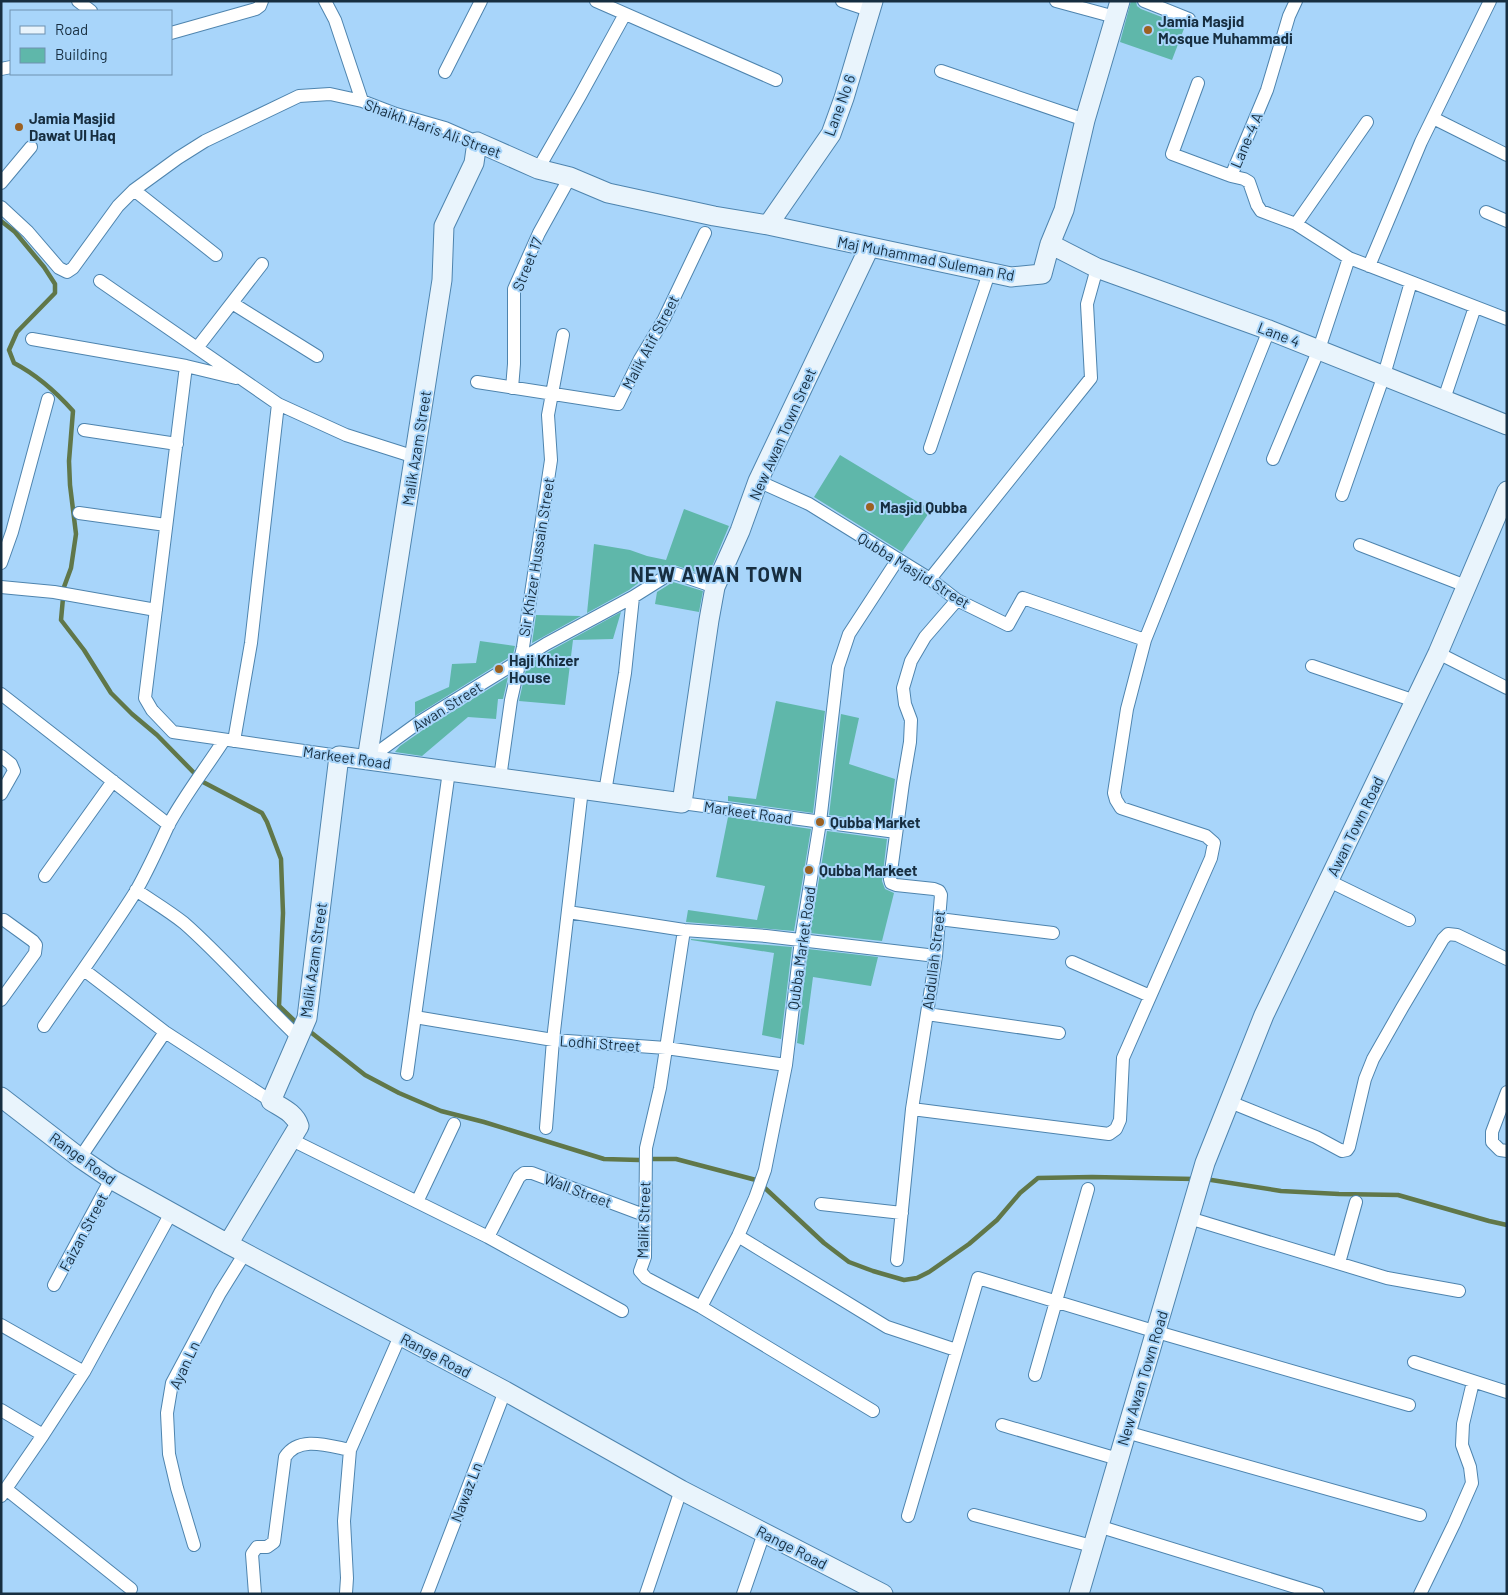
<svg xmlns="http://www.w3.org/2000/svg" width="1508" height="1595" font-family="Barlow,sans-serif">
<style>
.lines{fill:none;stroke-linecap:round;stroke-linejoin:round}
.stream{stroke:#607749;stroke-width:4.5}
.building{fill:#5fb7aa}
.street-casing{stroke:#4e84ae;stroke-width:14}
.secondary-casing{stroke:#4e84ae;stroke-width:21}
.street{stroke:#fff;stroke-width:12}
.secondary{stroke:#e9f4fc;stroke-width:19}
.poi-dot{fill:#9c6122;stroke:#a8d5fa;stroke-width:2}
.labels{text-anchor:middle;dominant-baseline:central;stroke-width:4;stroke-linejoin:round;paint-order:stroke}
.poi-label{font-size:15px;font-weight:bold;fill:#172e40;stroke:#a8d5fa;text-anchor:start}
.street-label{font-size:15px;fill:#172e40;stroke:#a8d5fa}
.district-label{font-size:20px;font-weight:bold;letter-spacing:1px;fill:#172e40;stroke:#a8d5fa}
</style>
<rect width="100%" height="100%" fill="#a8d5fa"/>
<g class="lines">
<path class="stream" d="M1,221l14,11 29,35 11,17v9l-38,39 -8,18 5,13c23,12 42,29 59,48l-4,50 1,24 6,49 -5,34 -7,19 -3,33 23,30 27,43 21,21 25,21 46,47 59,31 5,9 14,37 2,54 -4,93 20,19
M308,1030l57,45 34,18 42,18 43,11 120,37 35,1 12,-1h25l80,21 10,9 58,54 25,19 24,9 31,9 13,-2 12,-6 40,-28 28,-24 23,-27 18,-15 54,-1 103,2
M1205,1179l76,12 58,3 59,1 91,26 18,4"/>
</g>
<path class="building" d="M1131,1h5l1,5 4,3 44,17 -13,34 -52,-18z
M840,455l91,55 -29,42 -88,-55z
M684,509l45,17 -21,50 -34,-11 -6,1 -8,4 1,-4 -32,24 -42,23 7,-69 36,6 17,6 19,4z
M673,582l30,9 -4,21 -44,-8 2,-12z
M621,612l-8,27 -40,1 -8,65 -46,-4 8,-36 23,-14z
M536,615l45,1 -49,27z
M480,641l35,5 -2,9 -98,61v-14l34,-15 3,-23 24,-1z
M508,677l-5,22h-5l-2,20 -28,-2 -46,39 -27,-4 5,-6 23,-16z
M776,701l49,10 -12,102 -85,-12v-5l28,3z
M841,714l18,4 -10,46 46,15 -6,44 -60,-8z
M728,817l83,12 -17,102 -108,-9 2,-12 69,10 8,-34 -49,-9z
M827,831l60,8 -5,42 3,8 9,4 -12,48 -72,-8z
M691,939l101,8 -11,92 -19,-4 12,-82 -83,-13z
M808,949l70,8 -7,29 -58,-9 -9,68 -7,-2z"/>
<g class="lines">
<g class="street-casing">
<path id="street" d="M78,1l13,10
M325,1l10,19 27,81
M596,1l180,79
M842,1l27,9
M1056,1l59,16
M1144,1l45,18
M171,33l85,-24 4,-3 2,-5
M1,69l10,-2
M941,71l144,49
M445,72l36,-71
M1198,83l-26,71 59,22 36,-86 22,-74 7,-15
M1433,118l74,37
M538,169l42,-73 45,-82
M1231,176l13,3 5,3 8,23 4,6 35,13 53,34 158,61
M1,183l30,-36
M134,190l82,65
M1,207l27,25 31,36 8,4 6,-4 45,-62 16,-16 44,-32 27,-17 94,-45 31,-2 32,7 34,13 49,14 32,14
M1486,212l21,9
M1296,224l71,-102
M1369,266l52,-124 69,-141
M100,281l178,123 68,31 69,22
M232,303l85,53
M32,339l154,27 50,12
M197,348l65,-84
M186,366l-41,332 7,12 21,22 166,24
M477,382l141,22 22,-45 24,-40 41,-86
M512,388l2,-24v-75l25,-56 31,-56
M1444,399l31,-92
M84,430l93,14
M930,448l59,-175
M1273,459l46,-110 30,-91
M758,481l51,23 121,75 27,21 51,25 15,-27 122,42
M1342,495l42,-120 27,-93
M79,513l87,12
M1360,545l106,41
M1,563l11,-31 36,-133
M930,579l161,-201 -4,-74 10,-36
M1,587l53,5 102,18
M1438,653l69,35
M1312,666l103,35
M1,694l168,131
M234,741l17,-98 27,-239
M1,756l10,8 3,7 -13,23
M367,760l51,-37 128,-79 87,-47 35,-22 4,-2 5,1 38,13
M500,778l11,-78 12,-53 28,-187 -3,-45 15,-80
M605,792l20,-119 8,-76
M682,803l214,29
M45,876l68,-95
M1329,881l80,39
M136,890c16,11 33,21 48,33 41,36 76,78 115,115
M568,912l116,18 82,6 170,20
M939,919l114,14
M684,930l-24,158 -14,60 -1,109 -5,14 6,7 55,29 172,104
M1072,962l78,34
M84,970l81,62 106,69
M1,1000l34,-47 1,-8 -3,-4 -29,-21
M927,1014l132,19
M415,1017l138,23 113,8 120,17
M44,1026c31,-45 63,-89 92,-135 12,-21 22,-43 32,-65 16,-30 38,-58 56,-86
M407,1074l42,-303
M1507,1092l-15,40v10l8,8 7,1
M1230,1102l86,35 26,14 5,-1 2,-3 16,-68 8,-20 29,-51 41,-69 5,-5 9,1 50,24
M912,1109l197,25 7,-5 4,-9 3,-62 88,-200 3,-15 -8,-7 -85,-28 -5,-8 -2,-7 13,-84 18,-69 124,-310
M546,1128l7,-88 29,-251
M292,1140l196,97 134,74
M80,1158l85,-126
M417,1202l37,-78
M821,1204l81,9
M1189,1218l198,60 72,13
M738,1236l149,91 69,23
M488,1237l31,-60 5,-4h8l112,42
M897,1260l15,-151 24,-153 5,-61 -2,-4 -5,-2 -38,-4 -5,-2 -1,-4 13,-96 7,-41 1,-22 -6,-16 -2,-16 8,-27 14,-24 32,-37
M1339,1263l17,-61
M54,1285l57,-106
M701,1307l37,-71 17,-38 10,-28 21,-105 15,-125 19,-118 18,-155 11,-33 49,-75
M1,1325l83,47
M1414,1362l93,30
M1035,1375l53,-186
M1,1410l42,25
M1002,1425l116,34
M1126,1432l294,83
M6,1489l125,100
M1,1496l42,-61 41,-63 87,-159
M974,1515l118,31
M908,1516l70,-238 179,54 252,73
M1098,1526l220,68
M194,1545l-17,-57 -8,-34 -2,-41 5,-30 48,-90 25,-40
M346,1593l1,-15 -3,-57 6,-71 50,-114
M255,1594l-3,-40 5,-7h10l7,-5 11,-85c14,-22 44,-11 65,-7
M427,1594l78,-203
M646,1594l35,-104
M743,1594l21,-61
M1420,1594l34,-70 18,-41 -2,-16 -8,-22 1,-21 10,-42"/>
</g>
<g class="secondary-casing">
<path id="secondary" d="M768,225l63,-91 13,-36 29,-97
M1050,244l47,24 172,62 238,95
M367,760l75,-480 2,-54 30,-63 3,-21 61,27 32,8 38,16 106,23 54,9 243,52 31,-3 8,-30 14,-34 21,-90 35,-119
M1,1097l79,61 31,21 117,65 277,147 176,99 202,104
M228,1244l71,-118c-4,-13 -17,-18 -28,-25l36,-83 32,-262 343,47 27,-183 6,-33 25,-56 18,-50 111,-233
M1079,1594l126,-431 59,-148 174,-362 69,-162"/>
</g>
<use href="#street" class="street"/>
<use href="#secondary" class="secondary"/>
</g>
<g class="poi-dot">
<circle cx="1148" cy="30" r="5"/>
<circle cx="19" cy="127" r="5"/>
<circle cx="870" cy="507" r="5"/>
<circle cx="499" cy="669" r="5"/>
<circle cx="820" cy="822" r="5"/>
<circle cx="809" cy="870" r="5"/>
</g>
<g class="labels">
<g class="poi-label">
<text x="1158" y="21">Jamia Masjid<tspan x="1158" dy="17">Mosque Muhammadi</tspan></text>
<text x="29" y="118">Jamia Masjid<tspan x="29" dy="17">Dawat Ul Haq</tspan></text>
<text x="880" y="507">Masjid Qubba</text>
<text x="509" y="660">Haji Khizer<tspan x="509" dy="17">House</tspan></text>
<text x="830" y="822">Qubba Market</text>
<text x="819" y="870">Qubba Markeet</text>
</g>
<g class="street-label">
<text transform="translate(839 105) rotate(-70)">Lane No 6</text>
<text transform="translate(433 128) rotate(20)">Shaikh Haris Ali Street</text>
<text transform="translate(1246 140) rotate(-67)">Lane-4 A</text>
<text transform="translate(926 258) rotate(11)">Maj Muhammad Suleman Rd</text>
<text transform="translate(527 264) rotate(-68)">Street 17</text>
<text transform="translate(1279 334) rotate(21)">Lane 4</text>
<text transform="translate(650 342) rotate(-62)">Malik Atif Street</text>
<text transform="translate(782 434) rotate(-66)">New Awan Town Sreet</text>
<text transform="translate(416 448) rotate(-81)">Malik Azam Street</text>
<text transform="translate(536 557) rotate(-81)">Sir Khizer Hussain Street</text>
<text transform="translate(914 570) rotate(32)">Qubba Masjid Street</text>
<text transform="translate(447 706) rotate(-32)">Awan Street</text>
<text transform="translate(347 757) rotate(8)">Markeet Road</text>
<text transform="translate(748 812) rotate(8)">Markeet Road</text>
<text transform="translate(1355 826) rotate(-64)">Awan Town Road</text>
<text transform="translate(801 948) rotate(-82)">Qubba Market Road</text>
<text transform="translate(313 960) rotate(-82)">Malik Azam Street</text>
<text transform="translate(933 960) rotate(-83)">Abdullah Street</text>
<text transform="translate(600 1043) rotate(4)">Lodhi Street</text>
<text transform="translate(83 1158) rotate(36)">Range Road</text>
<text transform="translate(578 1190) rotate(21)">Wall Street</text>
<text transform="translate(643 1220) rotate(-88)">Malik Street</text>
<text transform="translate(83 1232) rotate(-62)">Faizan Street</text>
<text transform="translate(436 1355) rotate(28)">Range Road</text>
<text transform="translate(184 1365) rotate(-65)">Ayan Ln</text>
<text transform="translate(1142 1378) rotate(-73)">New Awan Town Road</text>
<text transform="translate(466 1492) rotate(-69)">Nawaz Ln</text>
<text transform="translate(792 1547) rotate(27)">Range Road</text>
</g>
<g class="district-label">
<text x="717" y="574">NEW AWAN TOWN</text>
</g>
</g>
<rect width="1508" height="1595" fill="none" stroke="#172e40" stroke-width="5"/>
<rect x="10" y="10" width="162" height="65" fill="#a8d5fa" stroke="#6e92b0"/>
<rect x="20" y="26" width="25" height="8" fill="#e9f4fc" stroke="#6e92b0"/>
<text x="55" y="35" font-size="15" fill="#172e40">Road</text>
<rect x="20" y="48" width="25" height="15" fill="#5fb7aa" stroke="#6e92b0"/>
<text x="55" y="60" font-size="15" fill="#172e40">Building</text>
</svg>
